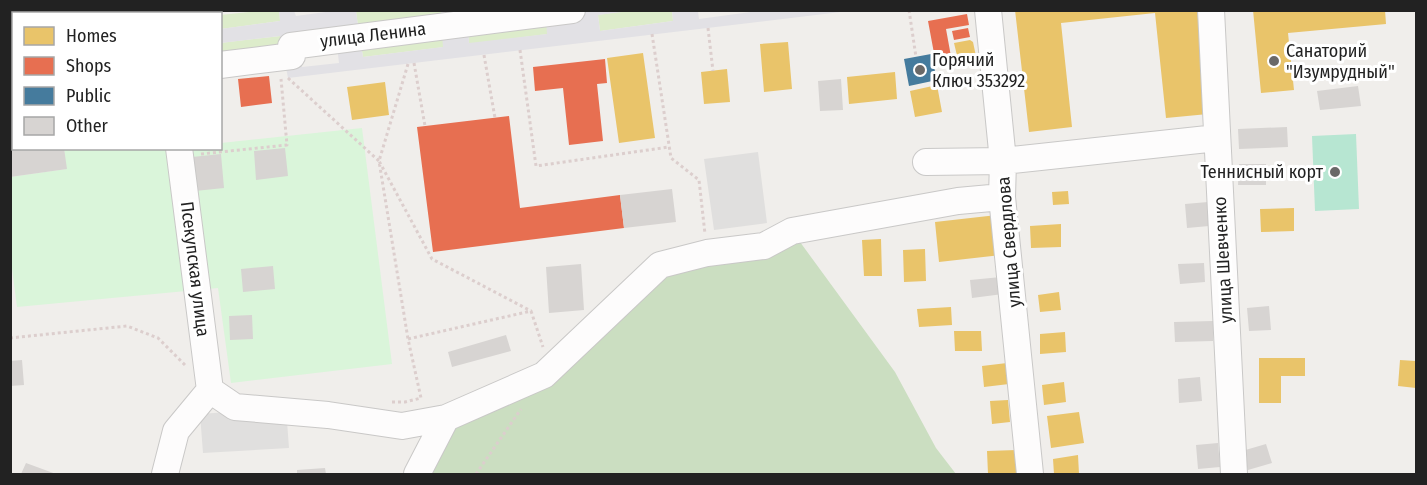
<svg xmlns="http://www.w3.org/2000/svg" width="1427" height="485" font-family="'Fira Sans Condensed',sans-serif">
<style>
.grass{fill:#ddeccb}
.forest{fill:#cbdec1}
.park{fill:#daf5da}
.pitch{fill:#b7e6d2}
.parking{fill:#e0dfde}
.plaza{fill:#e2e1e5;fill-rule:evenodd}
.homes{fill:#e9c46a}
.shops{fill:#e76f51}
.public{fill:#457b9d}
.building{fill:#d7d4d2}
.lines{fill:none;stroke-linecap:round;stroke-linejoin:round}
.minor-casing{stroke:#c9c8c7;stroke-width:28}
.path{stroke:#dccecd;stroke-width:3;stroke-dasharray:3 3;stroke-linecap:butt}
.minor{stroke:#fdfcfc;stroke-width:26}
.poi-dot{fill:#6a6968;stroke:#fff;stroke-width:2}
.labels{text-anchor:middle;dominant-baseline:central;stroke-width:6;stroke-linejoin:round;paint-order:stroke}
.street-label{font-size:18px;fill:#222;stroke:#fff}
.poi-label{font-size:18px;fill:#222;stroke:#fff;text-anchor:start}
</style>
<rect width="100%" height="100%" fill="#f0eeeb"/>
<path class="grass" d="M630,10l42,1 1,10 -73,10 -2,-16z
M258,11h21l1,10 -59,8 -1,-14z
M356,11h85v6l-83,9z
M546,21l2,13 -79,10 -1,-13z
M442,34l2,13 -81,10 -2,-12z
M281,36l1,14 -61,7 -1,-14z"/>
<path class="forest" d="M792,231l103,141 41,76 20,26h-539l29,-56 98,-43 116,-110z"/>
<path class="park" d="M10,11h177l-25,3h-148l-1,36h-2z
M362,128l30,236 -161,19 -13,-95 -201,19 -7,-54v-76l56,-8 -2,-20 156,-1 1,-5z"/>
<path class="pitch" d="M1356,134l3,75 -44,2 -3,-75z"/>
<path class="parking" d="M758,152l9,71 -53,7 -10,-71z
M286,408l3,40 -86,5 -3,-39z"/>
<path class="plaza" d="M279,10l15,1 2,5 37,-5h23l2,15 83,-10v-5h8l-1,4 9,-3 -1,-2 7,1v1l18,-2 149,1 -32,4 2,16 73,-10 -1,-10h26l1,8 59,-8h91l-561,67 -8,-42 -59,7 -1,-14 60,-8zM546,21l1,13 -78,9 -1,-12zM442,35l1,12 -80,10 -2,-12zM337,46l2,17 -37,4 -2,-17z"/>
<path class="homes" d="M1015,10h182l11,104 -42,4 -11,-105 -94,10 11,104 -43,5z
M1253,10h132l1,14 -98,9 6,57 -33,3z
M970,40l3,2 4,19 -18,3 -5,-21z
M788,42l4,47 -28,3 -4,-48z
M643,53l12,85 -36,5 -12,-85z
M727,69l3,33 -26,2 -3,-32z
M895,72l2,27 -48,5 -2,-27z
M385,82l4,33 -37,5 -5,-33z
M937,85l5,27 -27,5 -5,-26z
M1068,191l1,13 -16,1 -1,-13z
M1294,208v23l-33,1 -1,-23z
M997,215l4,40 -62,7 -4,-40z
M1061,224v23l-30,1 -1,-22z
M881,239l1,37h-18l-2,-36z
M925,249l1,32 -22,1 -1,-32z
M1059,292l2,18 -21,2 -2,-17z
M951,307l1,18 -33,2 -2,-18z
M954,331h27l1,20h-27z
M1065,332l1,20 -26,2v-20z
M1259,358h46v18h-24v27h-22z
M1400,360l16,1v27l-18,-2z
M1007,363l2,21 -25,3 -2,-21z
M1064,382l2,20 -22,3 -2,-20z
M1008,400l2,22 -18,2 -2,-23z
M1079,412l5,31 -33,5 -4,-32z
M1017,450v24h-29l-1,-23z
M1078,455l1,19h-25l-1,-15z"/>
<path class="shops" d="M967,14l2,11 -23,4 6,33 -16,2 -8,-43z
M968,28l2,9 -16,3 -2,-9z
M605,59l2,24 -10,1 6,57 -34,4 -6,-57 -28,3 -2,-24z
M269,76l3,27 -31,4 -3,-28z
M509,116l11,92 100,-13 4,33 -191,24 -16,-125z"/>
<path class="public" d="M931,54l6,26 -28,6 -5,-27z"/>
<path class="building" d="M841,79l2,31 -23,1 -2,-30z
M1358,86l3,20 -41,4 -3,-19z
M1287,127l1,20 -49,2 -1,-20z
M10,135h4v13h50l3,21 -57,8z
M285,148l3,28 -32,4 -2,-29z
M221,154l3,34 -29,3 -3,-34z
M1239,164h27v21h-28z
M672,189l4,33 -52,6 -4,-33z
M1208,202l1,24 -22,2 -2,-24z
M1204,263l1,19 -25,2 -2,-20z
M581,264l3,46 -35,3 -3,-46z
M273,266l2,23 -32,3 -2,-23z
M1001,277l2,17 -31,4 -2,-18z
M1269,306l2,24 -22,1 -2,-23z
M252,315l1,24 -23,1 -1,-24z
M1213,321v20l-38,1 -1,-20z
M506,335l5,16 -59,16 -4,-15z
M22,360l2,25 -14,1v-25z
M1200,377l2,24 -23,2 -1,-24z
M1218,443l2,24 -22,2 -2,-24z
M1266,444l6,19 -24,7 -6,-19z
M26,463l30,11h-35z
M325,468l1,6h-29v-4z"/>
<g class="lines">
<g class="minor-casing">
<path id="minor" d="M988,10l15,151 -1,36 28,277
M1211,10l23,464
M220,65l72,-9 -1,-10 281,-36
M10,83l4,-1
M179,148l31,242
M926,162l77,-1 214,-23
M165,474l11,-43 34,-41 25,17 93,8 74,11 44,-8 98,-43 116,-110 47,-12 57,-7 28,-15 166,-30 44,-4
M417,474l29,-56"/>
</g>
<path class="path" d="M143,10l2,4
M909,10l7,47
M10,22l3,28
M708,28l5,43
M652,34l19,124 28,22 6,54
M520,50l16,116 133,-19
M484,55l11,63
M414,63l11,63
M408,64l-29,97 53,98 99,52
M288,78l91,83 29,178
M201,154l86,-9 -6,-66
M10,338l117,-12 31,12 28,28
M392,402h13l16,-4 -13,-59 123,-28 12,36
M476,474l45,-65"/>
<use href="#minor" class="minor"/>
</g>
<g class="poi-dot">
<circle cx="1274" cy="61" r="6"/>
<circle cx="920" cy="70" r="6"/>
<circle cx="1335" cy="172" r="6"/>
</g>
<g class="labels">
<g class="street-label">
<text transform="translate(373 35) rotate(-7)">улица Ленина</text>
<text transform="translate(1009 242) rotate(-95)">улица Свердлова</text>
<text transform="translate(1223 260) rotate(-93)">улица Шевченко</text>
<text transform="translate(195 269) rotate(83)">Псекупская улица</text>
</g>
<g class="poi-label">
<text x="1286" y="51">Санаторий<tspan x="1286" dy="21">"Изумрудный"</tspan></text>
<text x="932" y="60">Горячий<tspan x="932" dy="21">Ключ 353292</tspan></text>
<text x="1323" y="172" text-anchor="end">Теннисный корт</text>
</g>
</g>
<rect width="1427" height="485" fill="none" stroke="#222222" stroke-width="24"/>
<rect x="12" y="12" width="210" height="138" fill="#ffffff" stroke="#a7a7a7" stroke-width="1.5"/>
<rect x="24" y="27" width="30" height="18" fill="#e9c46a" stroke="#a7a7a7" stroke-width="1.5"/>
<text x="66" y="42" font-size="18" fill="#222222">Homes</text>
<rect x="24" y="57" width="30" height="18" fill="#e76f51" stroke="#a7a7a7" stroke-width="1.5"/>
<text x="66" y="72" font-size="18" fill="#222222">Shops</text>
<rect x="24" y="87" width="30" height="18" fill="#457b9d" stroke="#a7a7a7" stroke-width="1.5"/>
<text x="66" y="102" font-size="18" fill="#222222">Public</text>
<rect x="24" y="117" width="30" height="18" fill="#d7d4d2" stroke="#a7a7a7" stroke-width="1.5"/>
<text x="66" y="132" font-size="18" fill="#222222">Other</text>
</svg>
